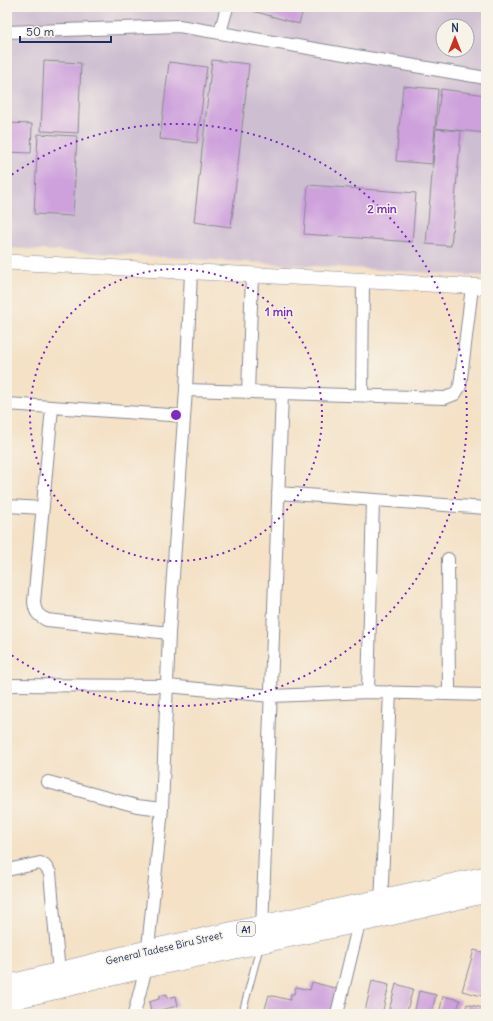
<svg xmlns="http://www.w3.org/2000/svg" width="493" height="1021" font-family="Delius,sans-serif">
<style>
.industrial{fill:#cebed1;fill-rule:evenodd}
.building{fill:#cea1dd}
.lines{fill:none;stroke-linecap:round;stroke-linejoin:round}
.service-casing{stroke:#888892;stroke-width:8}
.minor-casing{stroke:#888892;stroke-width:14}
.tertiary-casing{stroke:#888892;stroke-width:16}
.primary-casing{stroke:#888892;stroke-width:20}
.service{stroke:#fff;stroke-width:6}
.minor{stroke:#fff;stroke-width:12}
.tertiary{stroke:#fff;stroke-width:15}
.primary{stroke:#fff;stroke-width:19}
.ring{fill:none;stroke:#7b2cbf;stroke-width:2;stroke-dasharray:2 4}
.labels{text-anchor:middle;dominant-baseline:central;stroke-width:3;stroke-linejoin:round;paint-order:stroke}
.shield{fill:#f7f3e8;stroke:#5d6a87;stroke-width:1}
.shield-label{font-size:9px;font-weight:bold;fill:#1b2f5e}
.street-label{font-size:10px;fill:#1b2f5e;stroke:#f7f3e8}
.centre{fill:#7b2cbf;stroke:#f7f3e8;stroke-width:2}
.ring-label{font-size:12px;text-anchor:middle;font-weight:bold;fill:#7b2cbf;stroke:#f7f3e8;stroke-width:3;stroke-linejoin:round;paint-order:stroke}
</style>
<rect width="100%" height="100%" fill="#f7f3e8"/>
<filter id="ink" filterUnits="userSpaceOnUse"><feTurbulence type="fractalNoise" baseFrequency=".025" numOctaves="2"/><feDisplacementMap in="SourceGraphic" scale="8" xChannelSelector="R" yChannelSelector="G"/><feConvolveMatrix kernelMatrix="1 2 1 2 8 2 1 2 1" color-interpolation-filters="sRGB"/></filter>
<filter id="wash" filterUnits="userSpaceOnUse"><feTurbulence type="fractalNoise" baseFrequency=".012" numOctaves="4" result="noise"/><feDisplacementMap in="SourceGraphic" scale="16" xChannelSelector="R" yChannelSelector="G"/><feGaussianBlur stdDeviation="0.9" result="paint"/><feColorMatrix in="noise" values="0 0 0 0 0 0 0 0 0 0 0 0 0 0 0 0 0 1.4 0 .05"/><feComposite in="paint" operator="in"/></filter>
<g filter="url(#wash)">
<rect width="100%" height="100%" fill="#f4e1c6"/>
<path class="industrial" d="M7,7h479v269l-479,-28zM443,26h24v24h-24z"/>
<g id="blocks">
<path class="building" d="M254,7h50l-5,17 -46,-13z
M212,60l37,4 -18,163 -37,-5z
M44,61l37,2 -3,70 -37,-2z
M169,62l38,5 -10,76 -37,-4z
M403,86l35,3 -6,75 -36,-3z
M441,89l45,6v38l-50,-5z
M7,123l25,1 -1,29 -24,-1z
M436,129l25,2 -10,115 -25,-2z
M38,134l39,2 -4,80 -39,-2z
M308,185l108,8 -4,49 -108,-8z
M474,950l12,3v44l-24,-6z
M372,981l17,4 -7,29 -17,-3z
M312,982l26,7 -6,25h-60l-8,-2 5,-17 21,5 1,-6h3l2,-7 14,3z
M396,984l17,5 -7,25h-18z
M419,991l17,4 -5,19h-17z
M167,994v4l9,-2 2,10 -27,6 -2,-10 10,-3v-3z
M443,996l17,4 -4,14h-17z
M467,1004l16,4 -1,6h-18z"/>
</g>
</g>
<g filter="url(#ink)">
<use href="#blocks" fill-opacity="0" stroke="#888892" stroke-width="1"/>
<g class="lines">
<g class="service-casing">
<path id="service" d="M242,1014l18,-68"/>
</g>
<g class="minor-casing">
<path id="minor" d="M7,32l172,-6 307,52
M220,33l7,-26
M186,390l259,8 10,-4 5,-8 12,-99
M248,393l4,-118
M362,395l1,-114
M7,404l177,12
M52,408l-18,194c1,10 4,14 13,18l122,13
M278,493l208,15
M7,506l36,2
M448,559l1,134
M7,685l161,1 103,10 97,-4 118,3
M368,692l5,-192
M48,782l89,24 25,3
M7,870l33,-7 5,3 5,7 9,100
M381,905l9,-213
M262,930l20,-536
M15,1014l3,-15
M134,1014l12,-46 16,-159 7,-176 17,-243 5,-118
M337,1014l22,-91"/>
</g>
<g class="tertiary-casing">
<path id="tertiary" d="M7,262l479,25"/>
</g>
<g class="primary-casing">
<path id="primary" d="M7,985l140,-35 339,-74
M7,1001l139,-33 235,-50 105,-25"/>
</g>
<use href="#service" class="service"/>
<use href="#minor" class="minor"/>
<use href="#tertiary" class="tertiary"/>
<use href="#primary" class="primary"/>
</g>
</g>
<g class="ring">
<circle cx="176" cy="415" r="146"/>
<path d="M7 178A291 291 0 1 1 7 652"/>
</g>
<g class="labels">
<rect class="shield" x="237" y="922" width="18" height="14" rx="3"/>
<g class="shield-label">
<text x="246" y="929">A1</text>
</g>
<g class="street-label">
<text transform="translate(164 948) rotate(-13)">General Tadese Biru Street</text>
</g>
</g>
<circle cx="176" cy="415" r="6" class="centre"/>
<g class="ring-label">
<text x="382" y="213">2 min</text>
<text x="279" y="316">1 min</text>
</g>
<rect width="493" height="1021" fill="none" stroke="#f7f3e8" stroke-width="24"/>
<g transform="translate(455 38)"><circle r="19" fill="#f7f3e8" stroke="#9fa5b1"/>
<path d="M0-3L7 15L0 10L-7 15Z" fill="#c8321e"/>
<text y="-6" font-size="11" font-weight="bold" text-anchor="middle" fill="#1b2f5e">N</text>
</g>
<path d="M20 36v6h91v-6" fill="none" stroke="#1b2f5e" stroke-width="2"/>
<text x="26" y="36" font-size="12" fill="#1b2f5e" stroke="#f7f3e8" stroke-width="3" paint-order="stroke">50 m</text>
</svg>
